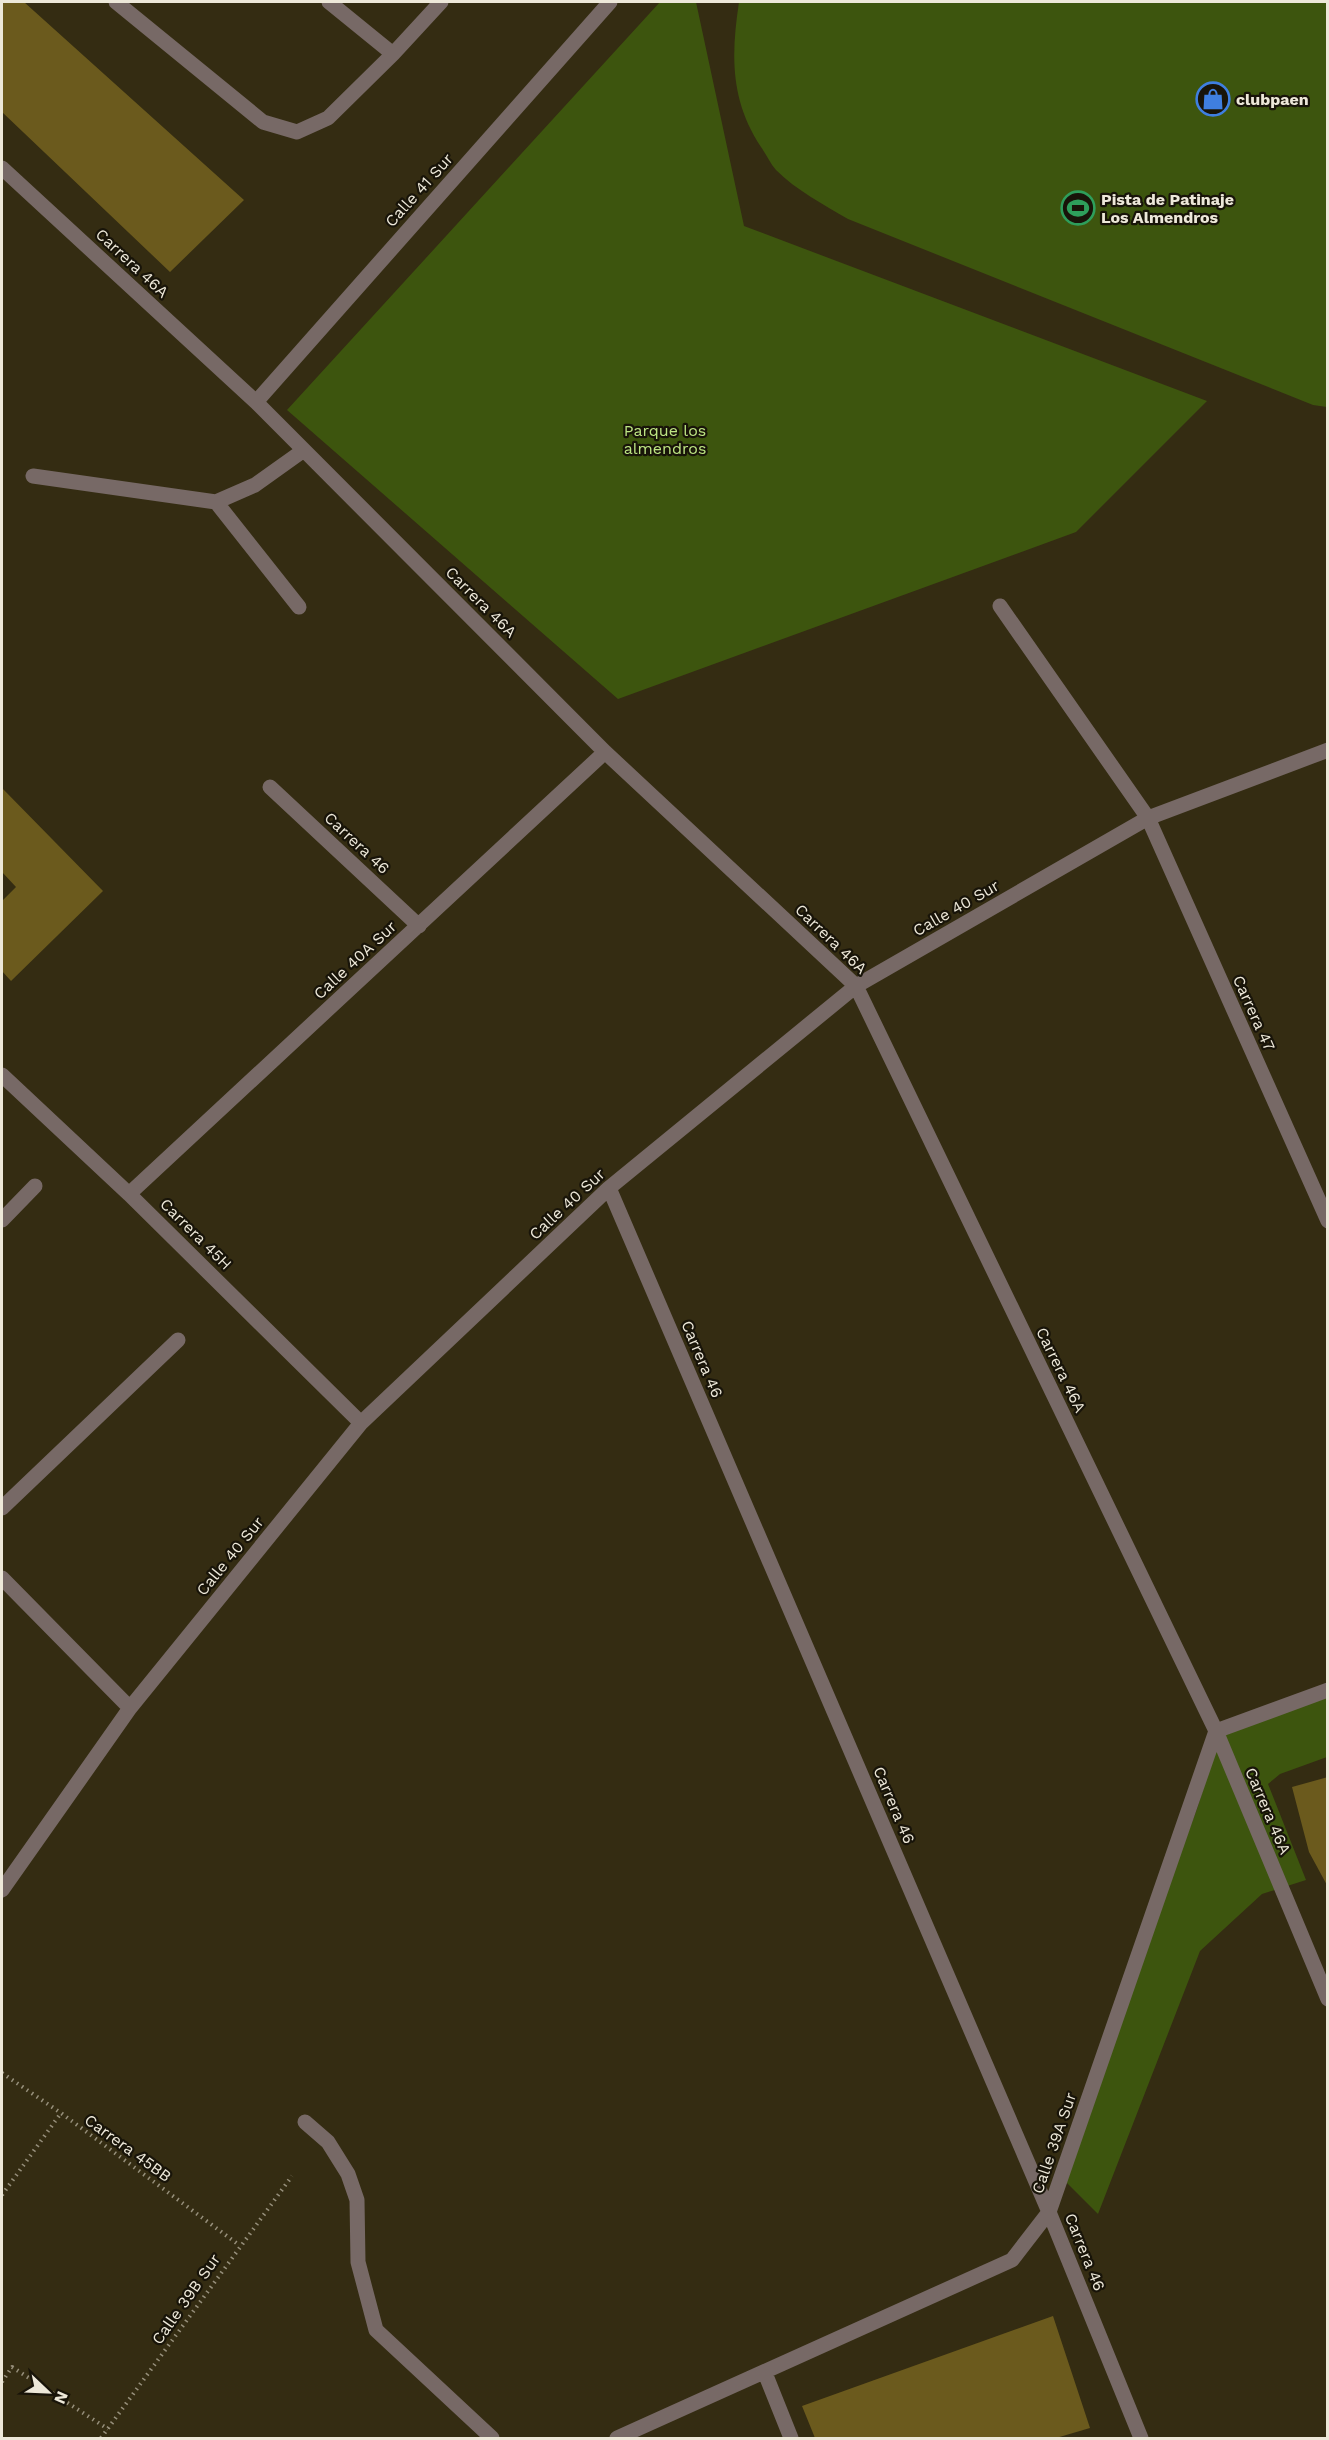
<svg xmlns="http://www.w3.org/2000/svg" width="1329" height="2440" font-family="'Work Sans',sans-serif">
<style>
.green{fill:#3d550e}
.building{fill:#6b5a1d}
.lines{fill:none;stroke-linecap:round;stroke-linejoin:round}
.path{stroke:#968f7b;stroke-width:4;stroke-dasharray:1.5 4.5;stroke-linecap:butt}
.minor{stroke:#776966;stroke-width:15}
.labels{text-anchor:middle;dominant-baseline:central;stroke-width:4.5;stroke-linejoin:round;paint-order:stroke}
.poi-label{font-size:16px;font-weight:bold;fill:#ede8d9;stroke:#181409;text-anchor:start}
.street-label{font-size:16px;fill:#ede8d9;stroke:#181409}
.park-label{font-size:16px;fill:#bde583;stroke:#181409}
</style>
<rect width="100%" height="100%" fill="#342c12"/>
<path class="green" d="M660,2h36l48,224 463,175 -131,131 -458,167 -331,-289z
M739,2h588v405l-14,-2 -465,-186c-24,-14 -52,-29 -72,-49 -6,-7 -10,-16 -15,-23 -31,-47 -30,-92 -22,-145z
M1327,1690v67l-47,17 -12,10 38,96 -44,14 -62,57 -102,263 -34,-34 72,-210 61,-161 23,-73z"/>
<path class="building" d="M2,2h22l220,198 -74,72 -168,-160z
M2,788l101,103 -92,90 -9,-10v-70l14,-14 -14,-15z
M1328,1777v110l-19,-35 -17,-65z
M1053,2316l37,112 -34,10h-241l-13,-32z"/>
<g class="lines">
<path class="path" d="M2,2073l59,40 178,132
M2,2195l59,-82
M2,2382l10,-15 96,62
M101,2438l191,-262"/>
<path class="minor" d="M116,2l147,120 34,10 31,-14 65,-64 48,-52
M329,2l64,52
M2,168l254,234 349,350 251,234 360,745 112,268
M256,402l354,-400
M33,476l183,26 39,-17 49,-35
M216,502l83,105
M1000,606l148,212 180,403
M270,787l149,139
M2,1075l127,119 232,229
M609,1188l440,1024 92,226
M129,1194l476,-442
M2,1220l33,-34
M2,1508l176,-168
M2,1578l128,130
M2,1890l128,-182 231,-285 248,-235 247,-202 292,-168 180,-68
M305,2122l23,20 20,32 9,26 1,62 18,68 116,108
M765,2373l26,65
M617,2438l395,-178 37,-48 167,-481 112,-41"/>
</g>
<defs>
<g id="shop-ring" transform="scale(1.725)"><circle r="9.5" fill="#181409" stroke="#3f7fe0" stroke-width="1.5"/><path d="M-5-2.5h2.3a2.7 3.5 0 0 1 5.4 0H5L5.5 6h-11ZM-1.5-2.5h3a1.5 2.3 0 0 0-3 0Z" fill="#3f7fe0"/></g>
<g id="stadium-ring" transform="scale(1.725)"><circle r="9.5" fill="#181409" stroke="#2e9e5b" stroke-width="1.5"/><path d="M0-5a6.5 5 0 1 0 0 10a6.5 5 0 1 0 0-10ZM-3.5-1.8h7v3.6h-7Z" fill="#2e9e5b"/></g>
</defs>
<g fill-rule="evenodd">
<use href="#shop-ring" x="1213" y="99"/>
<use href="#stadium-ring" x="1078" y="208"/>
</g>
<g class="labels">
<g class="poi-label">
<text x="1236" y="99">clubpaen</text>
<text x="1101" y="199">Pista de Patinaje<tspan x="1101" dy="18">Los Almendros</tspan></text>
</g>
<g class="street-label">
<text transform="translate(419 190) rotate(-48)">Calle 41 Sur</text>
<text transform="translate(132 263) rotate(43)">Carrera 46A</text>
<text transform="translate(481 602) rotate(45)">Carrera 46A</text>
<text transform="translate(357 843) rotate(43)">Carrera 46</text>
<text transform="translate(956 908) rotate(-30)">Calle 40 Sur</text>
<text transform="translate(831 939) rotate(44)">Carrera 46A</text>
<text transform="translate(355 960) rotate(-43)">Calle 40A Sur</text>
<text transform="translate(1254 1013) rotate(66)">Carrera 47</text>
<text transform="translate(567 1204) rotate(-43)">Calle 40 Sur</text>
<text transform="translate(196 1234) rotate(45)">Carrera 45H</text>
<text transform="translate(702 1359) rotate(67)">Carrera 46</text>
<text transform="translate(1061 1370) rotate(64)">Carrera 46A</text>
<text transform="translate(230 1556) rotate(-51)">Calle 40 Sur</text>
<text transform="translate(894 1805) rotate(67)">Carrera 46</text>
<text transform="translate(1268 1811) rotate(67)">Carrera 46A</text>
<text transform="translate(1054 2143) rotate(-71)">Calle 39A Sur</text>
<text transform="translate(128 2148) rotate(36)">Carrera 45BB</text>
<text transform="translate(1085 2252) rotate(68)">Carrera 46</text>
<text transform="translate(186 2299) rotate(-55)">Calle 39B Sur</text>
</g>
<g class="park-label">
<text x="665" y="430">Parque los<tspan x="665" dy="18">almendros</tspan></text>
</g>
</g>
<rect width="1329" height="2440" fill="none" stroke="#ede8d9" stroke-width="6"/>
<g transform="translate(48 2392) rotate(113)" stroke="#181409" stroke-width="4.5" paint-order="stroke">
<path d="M0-4.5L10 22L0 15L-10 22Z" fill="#ede8d9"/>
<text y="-9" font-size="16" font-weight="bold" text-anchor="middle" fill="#ede8d9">N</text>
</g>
</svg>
